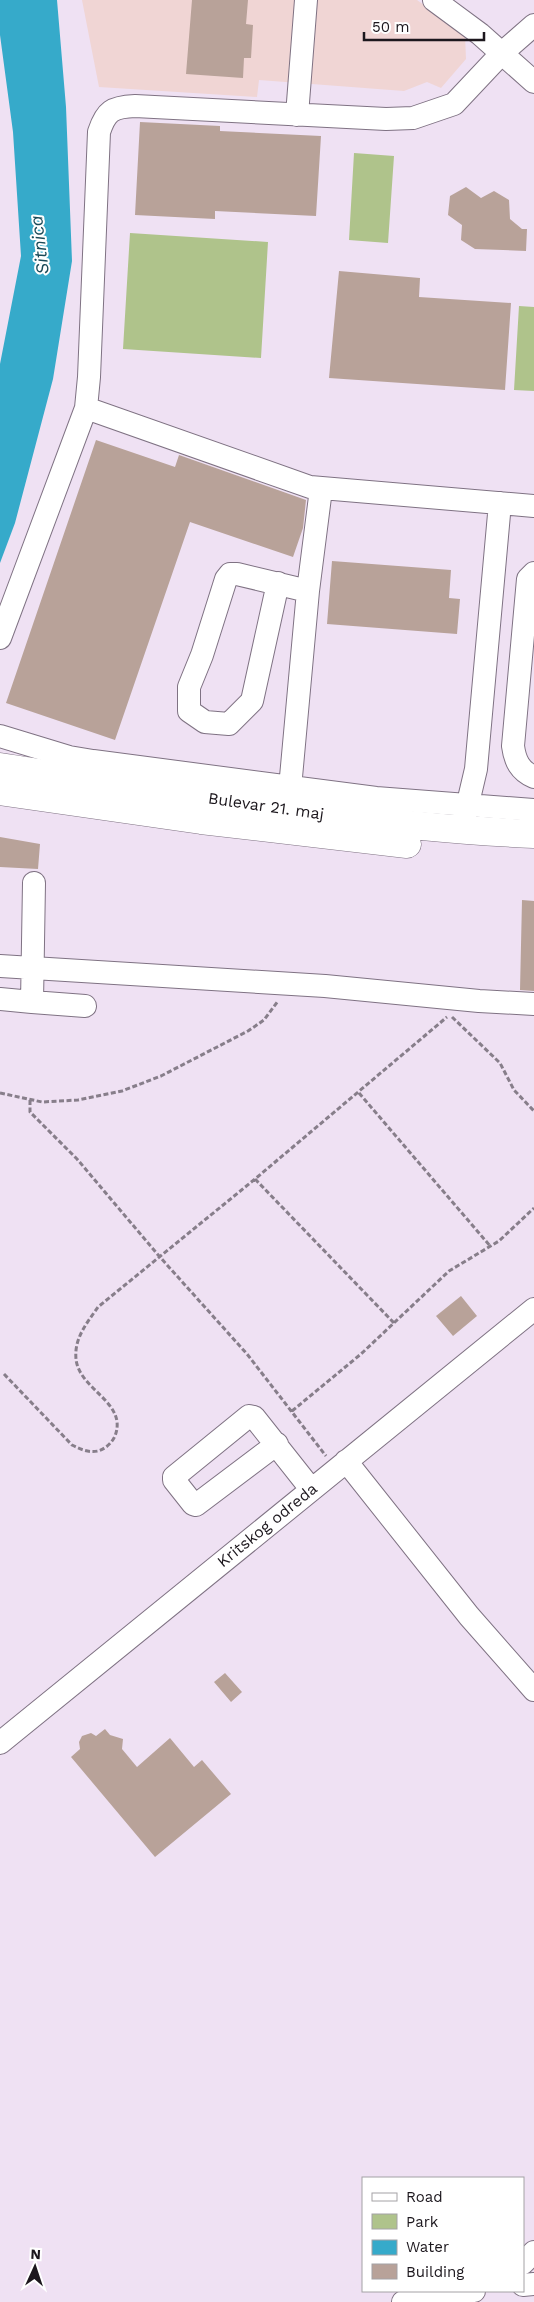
<svg xmlns="http://www.w3.org/2000/svg" width="534" height="2302" font-family="'Work Sans',sans-serif">
<style>
.education{fill:#f0d5d4}
.green{fill:#afc38b}
.water{fill:#36aaca}
.building{fill:#b8a299}
.lines{fill:none;stroke-linecap:round;stroke-linejoin:round}
.minor-casing{stroke:#7f7283;stroke-width:24}
.major-casing{stroke:#7f7283;stroke-width:29}
.path{stroke:#877e8a;stroke-width:3;stroke-dasharray:5 2.5;stroke-linecap:butt}
.minor{stroke:#fff;stroke-width:22}
.major{stroke:#fff;stroke-width:28}
.labels{text-anchor:middle;dominant-baseline:central;stroke-width:4;stroke-linejoin:round;paint-order:stroke}
.street-label{font-size:16px;fill:#1c171d;stroke:#fff}
.water-label{font-size:18px;font-style:italic;fill:#1a4a58;stroke:#fff}
</style>
<rect width="100%" height="100%" fill="#efe1f3"/>
<path class="education" d="M82,0h335l48,35 1,24 -25,29 -14,-6 -23,9 -145,-11 -2,17 -158,-10z"/>
<path class="green" d="M354,153l40,3 -6,87 -39,-3z
M130,233l138,9 -7,116 -138,-9z
M519,306l15,1v84l-20,-1z"/>
<path class="water" d="M0,0h57l9,107 6,154 -19,118 -38,144 -15,40v-199l21,-108 -8,-124 -13,-97z"/>
<path class="building" d="M192,0h56l-2,24 7,1 -2,33h-7l-1,20 -57,-4z
M140,122l80,4v5l101,5 -5,80 -101,-5v8l-80,-4z
M466,187l15,11 13,-7 15,9 1,19 12,10h5l-1,22 -51,-2 -14,-9 1,-15 -14,-10 2,-19z
M339,271l81,7 -1,19 92,6 -6,87 -176,-12z
M96,440l79,27 4,-12 127,45 -3,28 -10,29 -103,-35 -75,218 -109,-37z
M332,561l119,9 -2,28 11,1 -3,35 -130,-10z
M0,837l40,7 -2,25 -38,-2z
M522,900l12,1v90l-14,-1z
M461,1296l16,20 -24,20 -17,-20z
M225,1673l17,19 -11,10 -17,-20z
M105,1729l5,6 13,4 -1,10 15,18 33,-29 24,29 8,-7 29,34 -76,63 -84,-100 9,-8 -1,-7 3,-6 9,-3 5,3z"/>
<g class="lines">
<g class="minor-casing">
<path id="minor" d="M434,0l46,34 54,48
M297,115l9,-115
M86,408l224,79 224,19
M534,573l-6,6 -15,167c2,15 7,25 21,31
M278,583l-26,118 -23,23 -24,-2 -16,-11v-24l13,-32 24,-76 4,-5h7l71,17
M0,638l86,-230 3,-31 10,-245c7,-21 13,-25 36,-26l251,13 27,-1 41,-14 48,-51 32,-28
M0,736l69,21 24,4 283,37 158,12
M290,788l18,-197 13,-102
M464,820l12,-51 24,-266
M0,966l325,20 154,15 55,3
M0,999l32,3 2,-119
M32,1002l53,4
M277,1444l-81,61 -3,-1 -19,-24v-3l75,-61 5,1 57,72
M346,1461l123,155 65,74
M0,1743l534,-434
M523,2263l11,-11
M523,2285l11,-1
M403,2302l71,-11"/>
</g>
<g class="major-casing">
<path id="major" d="M0,767c177,27 355,59 534,67
M0,791l201,29 206,24"/>
</g>
<path class="path" d="M452,1017l48,46 14,27 20,21
M0,1093l42,9 36,-2 44,-9 39,-15 87,-45 16,-11 14,-19
M359,1093l132,154
M30,1100v12l47,47 82,97 88,98 79,102
M255,1179l139,144
M4,1374l68,71c8,4 16,8 26,6 7,-2 14,-8 17,-15 13,-34 -36,-46 -39,-77 -2,-21 11,-36 22,-52l157,-128 192,-162
M292,1411l69,-57 88,-83 50,-30 35,-33"/>
<use href="#minor" class="minor"/>
<use href="#major" class="major"/>
</g>
<g class="labels">
<g class="street-label">
<text transform="translate(266 806) rotate(8)">Bulevar 21. maj</text>
<text transform="translate(267 1525) rotate(-39)">Kritskog odreda</text>
</g>
<g class="water-label">
<text transform="translate(39 245) rotate(-97)">Sitnica</text>
</g>
</g>
<rect x="362" y="2177" width="162" height="115" fill="#ffffff" stroke="#a4a2a5"/>
<rect x="372" y="2193" width="25" height="8" fill="#ffffff" stroke="#a4a2a5"/>
<text x="406" y="2202" font-size="15" fill="#1c171d">Road</text>
<rect x="372" y="2214" width="25" height="15" fill="#afc38b" stroke="#a4a2a5"/>
<text x="406" y="2227" font-size="15" fill="#1c171d">Park</text>
<rect x="372" y="2240" width="25" height="15" fill="#36aaca" stroke="#a4a2a5"/>
<text x="406" y="2252" font-size="15" fill="#1c171d">Water</text>
<rect x="372" y="2264" width="25" height="15" fill="#b8a299" stroke="#a4a2a5"/>
<text x="406" y="2277" font-size="15" fill="#1c171d">Building</text>
<g transform="translate(35 2267) rotate(3)" stroke="#ffffff" stroke-width="4" paint-order="stroke">
<path d="M0-4L9 19L0 12L-9 19Z" fill="#1c171d"/>
<text y="-8" font-size="14" font-weight="bold" text-anchor="middle" fill="#1c171d">N</text>
</g>
<path d="M364 32v8h120v-8" fill="none" stroke="#1c171d" stroke-width="2.5"/>
<text x="372" y="32" font-size="15" fill="#1c171d" stroke="#ffffff" stroke-width="4" paint-order="stroke">50 m</text>
</svg>
